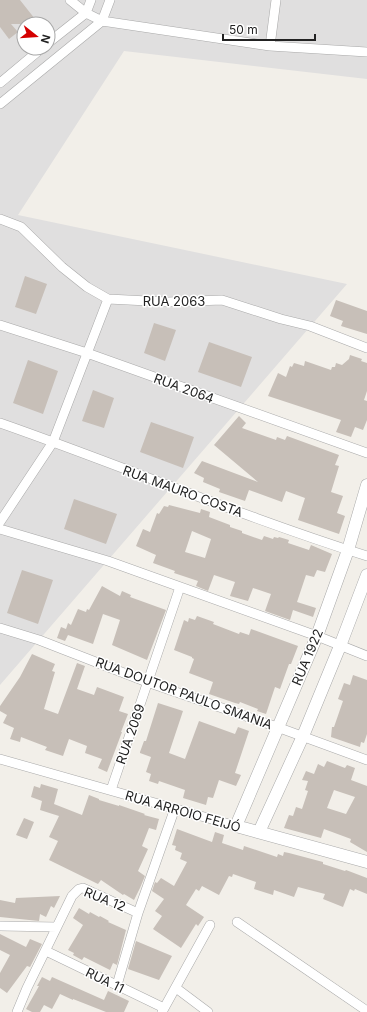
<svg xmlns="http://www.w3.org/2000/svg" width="367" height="1012" font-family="Inter,sans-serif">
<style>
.residential{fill:#e0dfdf;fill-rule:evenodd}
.building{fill:#c7bfb8;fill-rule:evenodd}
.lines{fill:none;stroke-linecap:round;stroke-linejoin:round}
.minor-casing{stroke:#a9a9a9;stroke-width:10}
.tertiary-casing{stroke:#a9a9a9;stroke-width:13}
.minor{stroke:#fff;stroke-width:9}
.tertiary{stroke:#fff;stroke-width:12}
.labels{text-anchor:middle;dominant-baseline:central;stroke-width:3;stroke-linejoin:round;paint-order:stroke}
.street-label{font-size:13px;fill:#222;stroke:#fff}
</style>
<rect width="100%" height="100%" fill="#f2efe9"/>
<path class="residential" d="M0,0h367v79l-243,-28 -106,164 329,69 -347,401zM24,24h24v24h-24z"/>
<path class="building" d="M0,0h20l15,19 -7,5h-17l7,8 -9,7 -9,-12z
M25,276l22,8 -11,30 -21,-7z
M336,300l31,11v23l-26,-8 2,-5 -13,-5z
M154,323l22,7 -11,31 -21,-8z
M209,342l43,15 -11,30 -43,-15z
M350,355l12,4 -1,2 6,2v28l-3,9 3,1v19l-4,10 -8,-3 -4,10 -15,-5 5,-12 -73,-24 10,-23 8,4 4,-11 2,1 2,-4 10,3 1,-5 26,9 1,-3h3l1,-4 6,2 7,-6z
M28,360l30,11 -15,43 -30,-11z
M93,390l21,8 -10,30 -22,-7z
M239,416l7,7 -4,5 34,12 1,-3 8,3 2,-4 52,19 -4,10 4,1 -8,26 12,4 -6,17 8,3 -6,18 -41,-14 7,-22 -19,-7 -4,11 -33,-12 -4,11 -26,-9 1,-3 -17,-7 1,-4 -10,-5 8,-12 56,21 -44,-37z
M151,422l43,15 -11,31 -43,-16z
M74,499l43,15 -11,30 -42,-15z
M169,505l31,8 1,-4 9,3 -1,5 21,8v2l12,4v2l20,7 2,-4 9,3 1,-2 4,1 1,-1 10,3 -1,3 21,7 2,-5 21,9 -7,18 -8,-2 -3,7 -8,-2 -9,27 19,6 -3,9 -20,-7 -3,10 -25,-9 6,-17 -18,-6 -5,13 -18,-5 5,-14 -21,-7 -6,16 -12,-5 2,-5 -24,-8 1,-2 -22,-8 3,-8 -20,-9 7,-17 7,3 7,-19 2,1 5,-8 4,1zM192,531l19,8 -6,19 -20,-6z
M22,570l31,10 -15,44 -31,-11z
M102,586l18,10 2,-5 9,4 -1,2 36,13 -19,50 -35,-15 8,-25 -17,-6 -10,30 -25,-9 -3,6 -8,-3 4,-11 5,2 2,-6 3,2 7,-16 8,3 1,-3 2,1z
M197,616l17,6 -1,2 26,10 1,-2 9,3 2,-6 47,17 -7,18h-2l-9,25 -5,-2 -9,27 -9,-3 1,-2 -18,-7 -1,2 -4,-1 -26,-9 4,-12 -24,-9 5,-14 -2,-1v-1l-18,-7 10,-30 4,2 1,-4 6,2z
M32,654l23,10 -3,7 3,1 -11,37 14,5 19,-51 8,3 -8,23 17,6 3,-8 27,10 -5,14 9,3 -7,18h1l-15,40 -9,-4 4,-9 -17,-6 2,-7 -18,-7 -6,17 -18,-6 2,-3 -26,-10 -1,5 -10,-3 4,-11 -11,-5 4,-8 -7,-4v-5l20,-29z
M353,675l14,5v54l-3,9 -3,-1 -1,5 -29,-10 1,-10h2l9,-26 -5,-2 6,-16 6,2z
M158,703l25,8 -14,42 16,6 14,-38 36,13 3,-7 11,4 -14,42 6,2 -5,11 -17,-6 -6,18 -5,-1 -2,8 -23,-7 2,-8 -26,-9 -1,3 -9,-3 2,-7 -5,-2 5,-15 -11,-4v-1l4,-11h2z
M327,761l18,7 2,-3 8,3 -4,12 16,6v66l-17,-10 1,-3 -27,-10 -3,9 -37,-10 5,-13 4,1 3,-9 6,2 6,-18 -3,-1 3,-9 -6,-1 4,-9 8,3 4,-10 6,3zM334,790l21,7 -9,17 -19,-6z
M41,784l17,5 -4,15 28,11 7,-20 10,4v1l20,6v-1l26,9 -1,1 15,4 -3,11 -7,-2 -7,18 6,3 -10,22 7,5 -5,12 -6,12 -10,-6 -1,1 -22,-15 -3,4 -49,-24 9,-19 -9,-4 10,-21 -19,-6 2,-9 -11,-4 3,-11 6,2z
M24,818l10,4 -7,17 -11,-4z
M177,829l35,13 3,-10 9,3 -2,8 21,7 1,-4 33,11 1,-3 5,2 1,-4 5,1 34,9v2l22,7 1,-1 21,8v16l-12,-5 -1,2 -4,-2 -7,18 -20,-8 2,-5 -27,-7 -4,10 -20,-7 -1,5 -19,-6 2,-7 -23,-8 -1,3 -3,-1 -10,19 -17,-9 -3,5 -3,-2 -10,16 18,12 -6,9 -2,-2 -15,24 -28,-19 9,-13 -7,-5 9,-12 -12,-8 3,-9 2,1 4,-5 13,8 13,-24 -7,-3 2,-6 -7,-3 1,-4 -4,-1z
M60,896l-6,12 -3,-2 -5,11 -6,-3 -1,7 -39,-4v-17l15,3 1,-5z
M79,908l10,6 1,-2 9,5 1,-1 9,5 -1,1 18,8 -9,35 -4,-2 -3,7 -26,-13 -2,3 -9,-5 1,-2 -6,-3 15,-25 -10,-7z
M0,934l26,13 4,-8 12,5 -12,23 -3,-1 -20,27 -7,-5v-15l10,-18 -10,-5z
M136,941l36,15 -13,24 -31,-11z
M42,977l8,4 2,-4 52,23 4,-9 21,10 -5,11h-18l-33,-13v1l-13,-6 -8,15 -8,-4 -4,7h-8l-6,-3 13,-23h-2z"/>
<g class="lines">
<g class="minor-casing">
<path id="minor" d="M70,0l16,13 16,8 168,25 97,6
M48,43l38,-30 5,-13
M270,46l6,-46
M0,83l42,-35
M0,104l102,-83 8,-21
M0,219l21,8 41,40 25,20 21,12 60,3 54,-2 59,19 29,7 57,22
M0,325l87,28 280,100
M0,423c123,43 243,94 367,133
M0,522l53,-80 55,-143
M0,529l108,32 209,75 50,20
M0,628l39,12 108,42 130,45 90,33
M0,759l236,67
M111,790l69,-203
M237,922l130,89
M0,926l57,1
M46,951l118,57
M117,985l21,-72 37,-105
M176,988l32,24
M17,1012l10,-24 45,-92 7,-7 4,-1 55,25
M162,1012l48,-87"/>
</g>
<g class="tertiary-casing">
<path id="tertiary" d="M367,485l-19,65 -31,86 -81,190 131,36
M259,832l44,-96 37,-90 27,-71"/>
</g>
<use href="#minor" class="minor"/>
<use href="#tertiary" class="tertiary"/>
</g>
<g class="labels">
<g class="street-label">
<text x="174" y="301">RUA 2063</text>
<text transform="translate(184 388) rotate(20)">RUA 2064</text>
<text transform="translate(183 491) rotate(20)">RUA MAURO COSTA</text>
<text transform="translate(307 657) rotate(-67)">RUA 1922</text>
<text transform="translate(184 693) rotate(20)">RUA DOUTOR PAULO SMANIA</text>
<text transform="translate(130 734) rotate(-71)">RUA 2069</text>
<text transform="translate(183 811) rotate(16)">RUA ARROIO FEIJÓ</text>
<text transform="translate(105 899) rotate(22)">RUA 12</text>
<text transform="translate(105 980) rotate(26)">RUA 11</text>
</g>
</g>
<g transform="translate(36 36) rotate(107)"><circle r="19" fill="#ffffff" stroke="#a7a7a7"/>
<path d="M0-3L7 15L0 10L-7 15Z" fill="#d40000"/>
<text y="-6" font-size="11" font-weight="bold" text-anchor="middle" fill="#222222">N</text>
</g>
<path d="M223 34v6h92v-6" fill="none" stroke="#222222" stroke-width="2"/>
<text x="229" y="34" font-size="12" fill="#222222" stroke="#ffffff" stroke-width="3" paint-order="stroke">50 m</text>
</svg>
